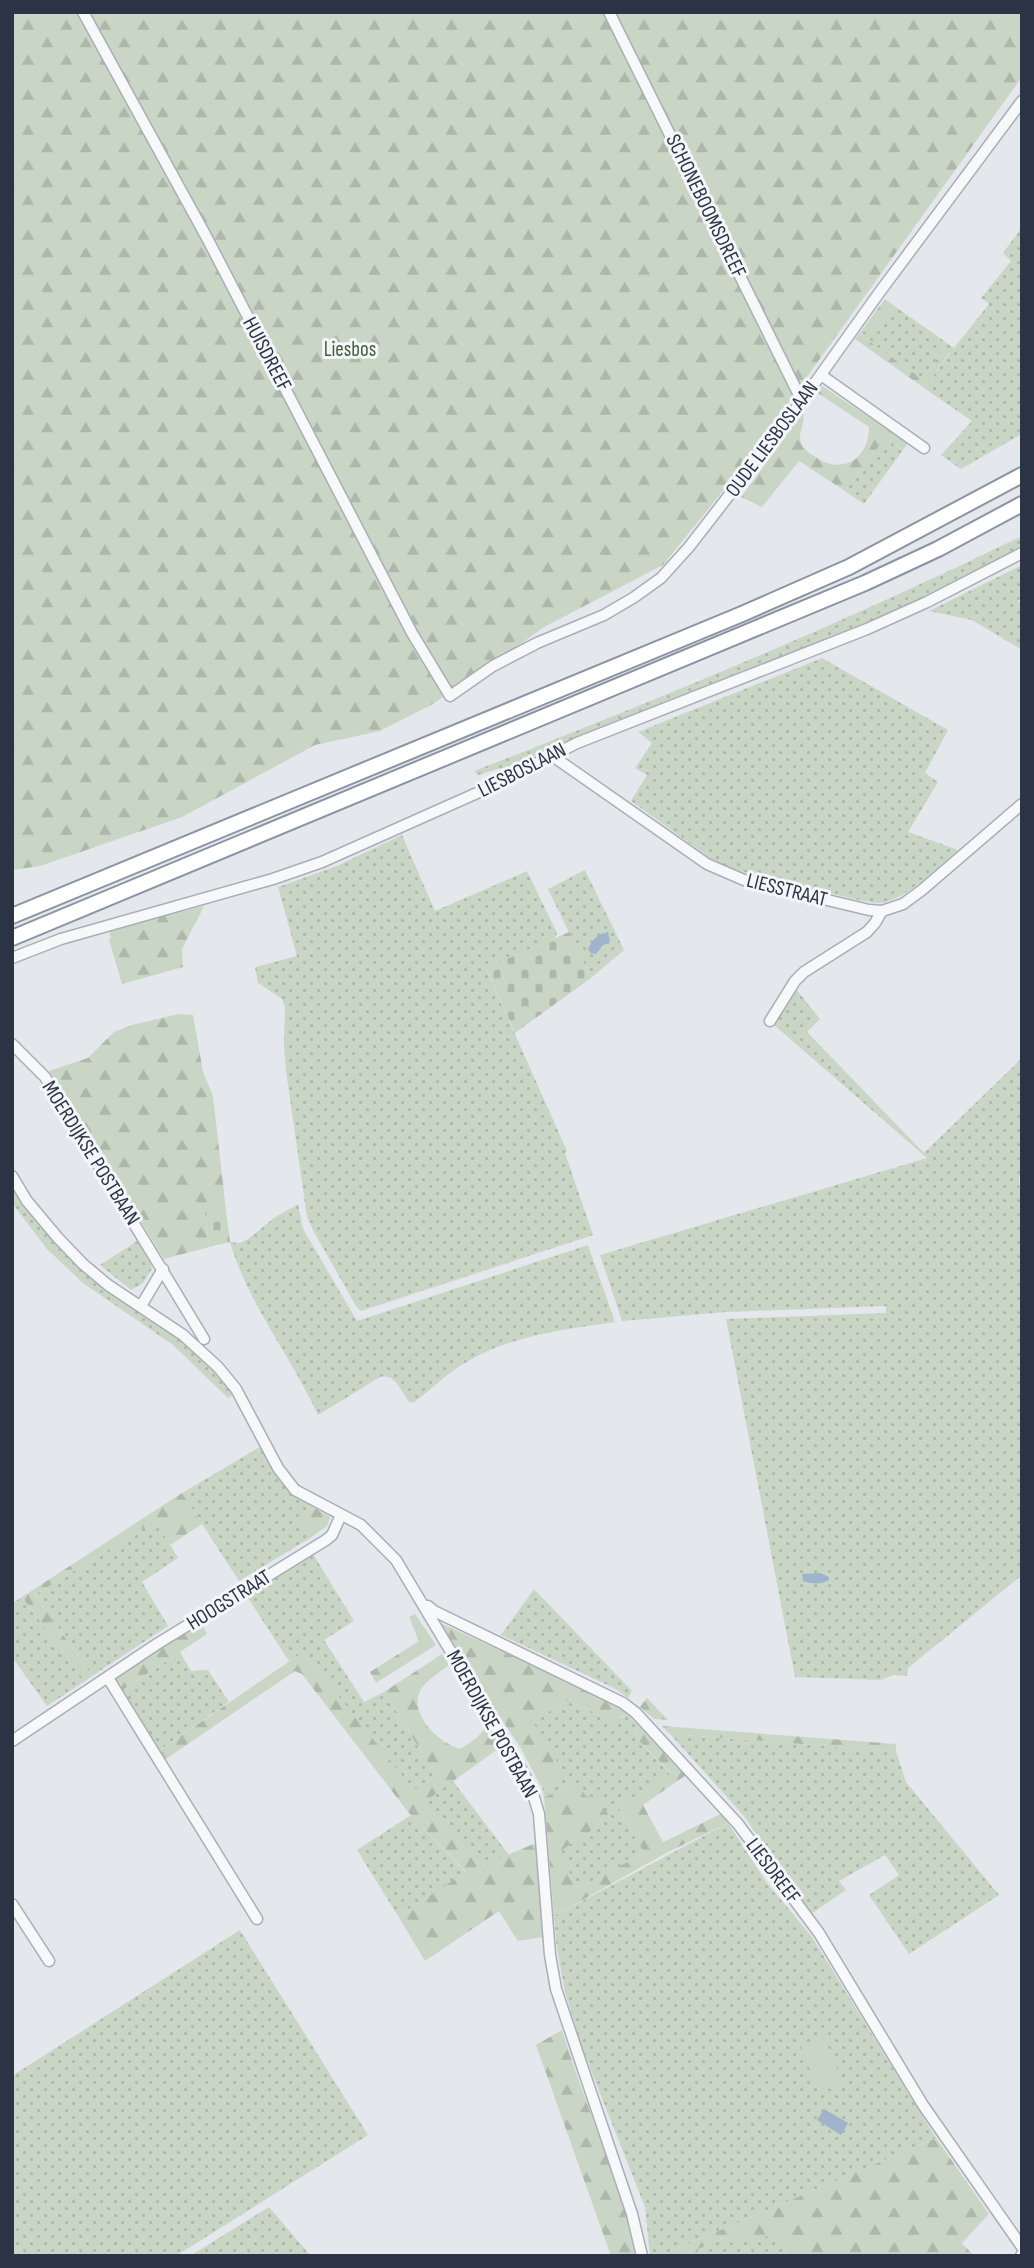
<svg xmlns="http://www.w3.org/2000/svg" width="1034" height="2268" font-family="'Sofia Sans Condensed',sans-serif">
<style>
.grass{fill:url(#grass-dots)}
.forest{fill:url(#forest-firs)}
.cemetery{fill:url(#cemetery-stones)}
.pitch{fill:#c9d6c5}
.water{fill:#9fb4cc}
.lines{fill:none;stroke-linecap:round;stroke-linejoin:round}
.minor-casing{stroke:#a9aeb7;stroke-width:13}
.highway-casing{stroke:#8b94a3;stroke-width:18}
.minor{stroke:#f7f8fa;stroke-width:10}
.highway{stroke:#fff;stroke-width:14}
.labels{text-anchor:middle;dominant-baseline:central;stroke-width:6;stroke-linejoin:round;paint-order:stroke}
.street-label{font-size:21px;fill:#2b3445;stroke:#f4f6f9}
.park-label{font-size:21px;fill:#3f6138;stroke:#f4f6f9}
</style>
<defs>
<pattern id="grass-dots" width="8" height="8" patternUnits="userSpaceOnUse" patternTransform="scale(1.75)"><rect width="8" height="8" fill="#c9d6c5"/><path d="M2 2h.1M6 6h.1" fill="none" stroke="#adb8ab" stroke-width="1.8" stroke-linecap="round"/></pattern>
<pattern id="forest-firs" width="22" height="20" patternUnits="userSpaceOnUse" patternTransform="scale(1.75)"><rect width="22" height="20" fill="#c9d6c5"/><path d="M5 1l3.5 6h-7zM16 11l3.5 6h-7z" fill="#adb8ab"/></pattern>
<pattern id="cemetery-stones" width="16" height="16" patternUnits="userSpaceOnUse" patternTransform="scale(1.75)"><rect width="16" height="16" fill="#c9d6c5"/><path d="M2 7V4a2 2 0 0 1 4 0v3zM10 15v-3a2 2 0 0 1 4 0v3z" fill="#adb8ab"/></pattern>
</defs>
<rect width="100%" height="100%" fill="#e4e7ec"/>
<path class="grass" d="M1022,227v207l-61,35 -20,-14 31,-34 -48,-33 26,-35 -6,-4 -22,30 -63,-45 3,-4 9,5 22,-30 61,43 35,-44 -8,-6 30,-37 -8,-8z
M885,438l18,12 -39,54 -19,-13z
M1022,536v10l-114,59 -104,44 -252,98 -34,20 -17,1 -23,7 -4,-4c185,-71 369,-148 548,-235z
M1022,565v32l-4,4 4,3v46l-50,-30 -43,-9z
M822,658l126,72 -23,43 13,9 -30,50 50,18c-19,16 -54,52 -79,53 -6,0 -12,-2 -17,-2l-131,-32 -21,-11 -79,-57 16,-26 -12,-7 17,-25 -14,-11z
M402,835l33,76 92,-40 30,62 -2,5 -69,31 81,182 -2,2 28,82 -232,76 -5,-5 -43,-76 -6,-13 -21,-146 -2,-26 1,-37 -3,-9 -24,-16 -3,-16 42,-11 -19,-69 59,-21z
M585,870l39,80 -33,28 -43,-89z
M795,988l25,31 -13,13 117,121 98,-95v103l-3,20 3,26v368l-114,93 -1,8 -14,-1 -12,5 -86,-3 -69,-358 160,-6v-7l-160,6 -104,9 -22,-66 327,-97 -154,-134z
M12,1188l53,64 35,31 87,61 48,50 -7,4 -55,-53 -90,-62 -36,-34 -35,-46z
M298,1204l5,25 54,92 231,-76 27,77c-51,8 -105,13 -150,41 -19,11 -34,27 -52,40l-5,-2c-8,-12 -12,-27 -28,-24l-62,38c-27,-59 -70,-111 -88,-173l10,1 8,-4 26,-21z
M137,1241l12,15 3,13 -10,15 -11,6 -31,-25z
M265,1444c13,21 26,49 48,63l-15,10 12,21 -71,43 -57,-88z
M156,1520l22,38 -36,24 26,44 -76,50 -57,-81z
M313,1554l41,67 -30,19 40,62 20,-10 52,83 -23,16 -109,-138 -15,8 -43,-66z
M534,1589l98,102 -4,7 -12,-9 -115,-54z
M22,1597l63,84 -38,25 -35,-49v-54z
M180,1652l11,19 17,-1 21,32 -69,48 -39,-59z
M566,1701l20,7 15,9 4,-2 17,3 4,-5 12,12 -3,12 36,37 -53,33 26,46 -66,36 -20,-37 52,-35 -16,-18 -9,-4 -13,-12 -16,10 -12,4 -2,-9 10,-3 -20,-63z
M670,1734l226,17 10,31 93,113 -90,59 -40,-59 30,-20 -14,-20 -46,26 7,9 -35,24 -67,-98z
M453,1781l56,74 -28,11 -59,-64z
M411,1815l55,58 -68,43 -41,-66z
M728,1823l39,60 45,54 124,201 -276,118h-10l-5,-49 -64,-162 -16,-53 -8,-43 -3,-33z
M240,1930l128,205 -192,121h-164v-180z
M269,2207l42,49h-121z
M765,2236l15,1c6,6 6,11 5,19h-104l46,-19z"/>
<path class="forest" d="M12,12h1010v65l-279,389 -80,99 -119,62 -41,30 -72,48 -51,26 -65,14 -133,72 -142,49 -28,4z
M885,299l8,6 -22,31 -9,-6z
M859,334l63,45 23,-31 5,4 -26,36 -69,-49z
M822,386l86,57 -5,7 -18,-12 -40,53 -46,-30 -37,46 -21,-10 62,-84c3,11 -7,22 -1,32 2,4 8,9 12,11 27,20 55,4 55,-29l-51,-34z
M204,906l-22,43 1,18 -61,17 -13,-44 2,-1 -2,-9z
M179,1014l14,1 10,57 10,24 13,114 -21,3 4,34 -45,12 -115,-188 39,-13 26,-26 18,-7z
M182,1493l20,31 -32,21 -14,-25 -121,75 57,81 -7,5 -63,-84z
M313,1507l17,10 -3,9 -17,12 -13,-21z
M415,1614l21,31 -60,38 -6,-11 49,-31 -10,-24z
M436,1621l172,79 18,13 -12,10 -5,-2 -4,-6 -4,2 -15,-9 -20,-7 -33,21 31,51 -12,12 -10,3 -22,-41z
M201,1623l6,11 -86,57 -7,-12z
M303,1652l111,138 22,-15 -52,-83 58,-38 7,11c-9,7 -24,16 -29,26 -11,24 19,52 40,58 11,-7 26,-15 26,-29l16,26 -79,57 58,63 55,-23 7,94 -25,4 -19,-30 -74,50 -27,-45 68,-44 -58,-60 -106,-138 -7,-3 -129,88 -6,-9z
M647,1698l21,22 -14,-1 -14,-12z
M638,1725l48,50 -43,30 20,37 58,-28 7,9 -60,29 -114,64 -10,-119 12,-4 16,-10 7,1 6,11 9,4 5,-1 11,20 -51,34 19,37 66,-36 -26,-46 53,-34 -36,-36z
M662,1726l234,18v7l-226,-17z
M562,2030c23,77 58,148 76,226h-27l-75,-211z
M936,2138l53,76 -27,29 12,13h-189c6,-31 -37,-17 -53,-13l-5,-6 -46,19h-21z"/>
<path class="cemetery" d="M569,932l22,46 -76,55 -29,-65z
M226,1210l4,32 -21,5 -4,-35z"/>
<path class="pitch" d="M824,2037l19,46 -24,10 -18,-46z"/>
<path class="water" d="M608,932l2,11 -7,2 -7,9 -5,-1 -3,-4c5,-10 9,-15 20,-17z
M820,1573l9,4v3c-8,5 -17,4 -26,1l-1,-7z
M824,2109l24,14 -7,12 -24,-15z"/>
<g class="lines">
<g class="minor-casing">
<path id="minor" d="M83,12l124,226 205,395 38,63 43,-30 44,-23 67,-28 29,-17 28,-20 28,-31 113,-146 77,-108 143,-192
M609,12l193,389
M821,375l103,73
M551,755l156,109 37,16 125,30 13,1 21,-7 19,-14 100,-86
M12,958l49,-19 212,-60 49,-17 164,-73 91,-46 290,-114 60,-27 95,-49
M770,1021l25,-40 9,-9 63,-40 8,-9 7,-12
M12,1044l33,33 159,262
M12,1176l15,25 31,37 25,26 25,21 75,50 35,32 18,22 42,79 17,22 66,35 35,35 128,214 9,20 6,20 11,141 6,34 76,225 10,42
M141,1306l22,-37
M428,1606l6,5 189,92 13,10 102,111 81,109 104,172 99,142
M108,1678l149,241
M12,1741l145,-97 169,-104 6,-5 9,-20
M12,1904l37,57
M1021,2256l1,-2"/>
</g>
<g class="highway-casing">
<path id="highway" d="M12,916l730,-302 107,-47 173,-92
M12,938l853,-355 73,-34 84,-45"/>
</g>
<use href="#minor" class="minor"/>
<use href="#highway" class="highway"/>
</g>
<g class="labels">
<g class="street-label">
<text transform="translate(706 206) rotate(64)">SCHONEBOOMSDREEF</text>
<text transform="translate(267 354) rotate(62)">HUISDREEF</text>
<text transform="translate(772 439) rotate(-53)">OUDE LIESBOSLAAN</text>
<text transform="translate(522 770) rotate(-27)">LIESBOSLAAN</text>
<text transform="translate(787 890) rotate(14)">LIESSTRAAT</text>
<text transform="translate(91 1153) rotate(58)">MOERDIJKSE POSTBAAN</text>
<text transform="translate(229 1600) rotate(-32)">HOOGSTRAAT</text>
<text transform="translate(492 1724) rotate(61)">MOERDIJKSE POSTBAAN</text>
<text transform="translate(773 1871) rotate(53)">LIESDREEF</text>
</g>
<g class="park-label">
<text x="350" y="349">Liesbos</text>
</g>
</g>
<rect width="1034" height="2268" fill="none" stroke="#2b3445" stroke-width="28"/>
</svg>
